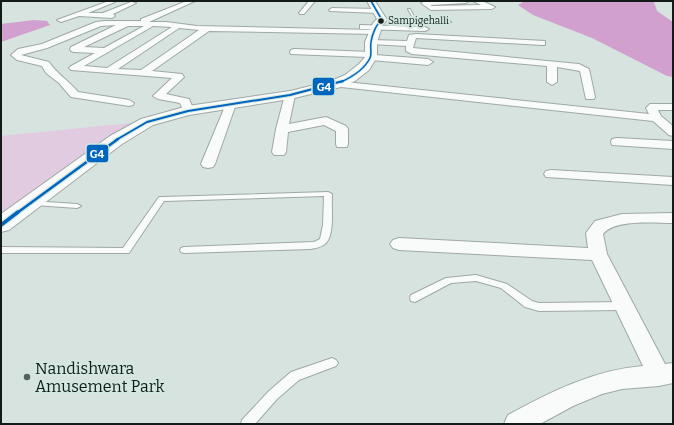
<svg xmlns="http://www.w3.org/2000/svg" width="674" height="425" font-family="Bitter,serif">
<style>
.green{fill:#e1cbe1}
.water{fill:#d1a0ce}
.lines{fill:none;stroke-linecap:round;stroke-linejoin:round}
.lane-casing{stroke:#9fa8a5;stroke-width:2}
.street-casing{stroke:#9fa8a5;stroke-width:2}
.secondary-casing{stroke:#9fa8a5;stroke-width:2}
.lane{fill:#f9fbfa;fill-rule:evenodd}
.street{fill:#f9fbfa;fill-rule:evenodd}
.secondary{fill:#f9fbfa;fill-rule:evenodd}
.bus-1-far3-casing{stroke:#d2e8e1;stroke-width:3}
.bus-1-far2-casing{stroke:#d2e8e1;stroke-width:4}
.bus-1-far1-casing{stroke:#d2e8e1;stroke-width:5}
.bus-1-casing{stroke:#d2e8e1;stroke-width:6}
.bus-1-far3{stroke:#0065bd;stroke-width:1.5}
.bus-1-far2{stroke:#0065bd;stroke-width:2}
.bus-1-far1{stroke:#0065bd;stroke-width:2.5}
.bus-1{stroke:#0065bd;stroke-width:3.5}
.bus-dot{fill:#131b19;stroke:#d2e8e1;stroke-width:1.5}
.poi-dot{fill:#58615e;stroke:#d2e8e1;stroke-width:1.5}
.labels{text-anchor:middle;dominant-baseline:central;stroke-width:4;stroke-linejoin:round;paint-order:stroke}
.far-bus-label{font-size:10px;fill:#131b19;stroke:#d2e8e1;text-anchor:start}
.near-poi-label{font-size:16px;fill:#131b19;stroke:#d2e8e1;text-anchor:start}
.line-badge{stroke:#d2e8e1;stroke-width:1.5}
.badge-label{font-size:11px;text-anchor:middle;font-weight:bold;fill:#fff}
</style>
<rect width="100%" height="100%" fill="#d7e3df"/>
<path class="green" d="M131,123l-92,71 -38,26v-84z"/>
<path class="water" d="M525,1h136l-7,1 3,9 16,11v55l-6,-1 -75,-38 -59,-23 -15,-10z
M34,20l13,1 3,4 -49,17v-18z"/>
<g class="lines">
<g class="lane-casing">
<path id="lane" d="M408,9h2l7,13h-2z
M328,192l4,2c-1,12 3,40 -6,49 -4,4 -10,5 -15,6l-127,4 -3,-1 -1,-2 1,-2 3,-1 130,-5 6,-3 3,-14 1,-29 -160,5 -35,52h-128v-6l122,1 36,-51h3z
M31,201l46,3 4,2 -4,2 -43,-3h-3l-1,-2z
M476,275l31,9 25,17 7,2 85,-1 4,1 1,3 -1,3 -4,1 -85,1 -14,-4 -24,-19 -25,-7 -25,2 -36,19 -4,-1 -1,-3 1,-3 35,-17z
M332,358l4,2 2,3 -2,3 -37,14 -22,19 -22,25h-14l1,-4 27,-29 22,-19z"/>
</g>
<g class="street-casing">
<path id="street" d="M109,1l6,1 -27,11h15l28,-11 5,1 -23,11 2,2 -3,2 -33,-2 -18,6 -4,-2z
M187,1h8l-46,21h17l31,4 178,4 4,2 -4,2 -166,-3 -57,40 30,3 2,3 -2,2 -16,15 23,5 5,12 -2,2h-8l-4,-10 -22,-4 -5,-3 19,-18 -101,-8 -2,-2 2,-2 24,-13 -21,-1 -3,-1 -1,-2 1,-2 45,-22 -15,1 -54,22 -26,7 28,7c7,11 20,19 29,30l51,8 5,3 -1,2 -4,1 -58,-9 -12,-14 -13,-10 -4,-7 -25,-6 -6,-5 7,-6 24,-5 54,-22 9,-1h36v-2zM128,26h16l-40,22 -20,-1zM153,26l19,1 -65,41 -23,-2zM179,28l20,2 -58,40 -23,-1z
M309,1h6l-11,13h-4l-1,-1z
M426,1h43l-3,2 -36,2 2,1 49,-1 -8,-4h9l13,6 -3,2 -61,1 -10,-7z
M332,8l45,1 3,2 -3,2 -47,-2 -1,-1z
M410,19l37,1 4,2 -4,2 -34,-1 -4,-2z
M360,25l65,2 4,2 -4,2 -62,-2h-3z
M416,34l129,7v4h-3l-126,-7 -3,10 166,16 10,5 6,28 -1,2h-8l-6,-28 -23,-4v15l-5,3 -5,-3v-16l-135,-12 -6,-3v-5l-35,-2 -4,-2 4,-2 36,1 2,-6z
M294,49l77,3 4,3 53,4 5,3 -5,3 -57,-5 -4,-3 -76,-3 -1,-2 1,-2z
M336,81l313,33 -3,-6 4,-4h23v6h-15l3,6 12,10v10l-4,-1 -16,-14 -321,-35 -1,-2z
M290,92l5,3 -6,29 37,-7 20,9 2,3v15l-1,3h-10l-1,-3v-13l-12,-6 -36,7 -2,20 -2,3h-10l-2,-3 4,-23 9,-34z
M231,101l5,3 -21,60 -2,3 -5,1 -5,-1 -2,-3 25,-60z
M617,138l56,3v8l-61,-4 -1,-3 1,-3z
M551,170l122,7v8l-127,-8 -2,-3 2,-3z
M673,213v10c-19,0 -58,-4 -70,11l4,20 58,110 8,-1v20l-14,3 -37,3 -20,5 -29,12 -33,18h-36l4,-9c42,-23 86,-45 135,-49l-51,-106 -193,-10 -6,-2 -3,-4 3,-4 6,-2 189,10 -2,-15 9,-12 27,-7z"/>
</g>
<g class="secondary-casing">
<path id="secondary" d="M367,1h8l12,19 -4,4 -6,18v15l-8,13 -14,11 -14,6 -51,12 -101,16 -36,10 -31,19 -113,86 -8,2v-18l109,-78 31,-17 47,-13 102,-15 41,-10 14,-6 14,-11 6,-7v-15l8,-19 4,-4z"/>
</g>
<use href="#lane" class="lane"/>
<use href="#street" class="street"/>
<use href="#secondary" class="secondary"/>
<g class="bus-1-far3-casing">
<path id="bus-1-far3" d="M341,82c11,-5 23,-12 29,-24 2,-4 0,-10 1,-16 1,-7 5,-18 11,-22l-11,-19"/>
</g>
<g class="bus-1-far2-casing">
<path id="bus-1-far2" d="M116,140l31,-18 41,-11 102,-16 53,-14"/>
</g>
<g class="bus-1-far1-casing">
<path id="bus-1-far1" d="M17,213l101,-74"/>
</g>
<g class="bus-1-casing">
<path id="bus-1" d="M1,225l17,-13"/>
</g>
<use href="#bus-1-far3" class="bus-1-far3"/>
<use href="#bus-1-far2" class="bus-1-far2"/>
<use href="#bus-1-far1" class="bus-1-far1"/>
<use href="#bus-1" class="bus-1"/>
</g>
<circle class="bus-dot" cx="381" cy="21" r="3.5"/>
<circle class="poi-dot" cx="27" cy="377" r="4"/>
<g class="labels">
<g class="far-bus-label">
<text x="388" y="21">Sampigehalli</text>
</g>
<g class="near-poi-label">
<text x="35" y="368">Nandishwara<tspan x="35" dy="18">Amusement Park</tspan></text>
</g>
</g>
<g class="line-badge">
<rect x="312" y="77" width="23" height="19" rx="4" fill="#0065bd"/>
<rect x="86" y="144" width="23" height="19" rx="4" fill="#0065bd"/>
</g>
<g class="badge-label">
<text x="324" y="91">G4</text>
<text x="97" y="158">G4</text>
</g>
<rect width="674" height="425" fill="none" stroke="#131b19" stroke-width="4"/>
</svg>
